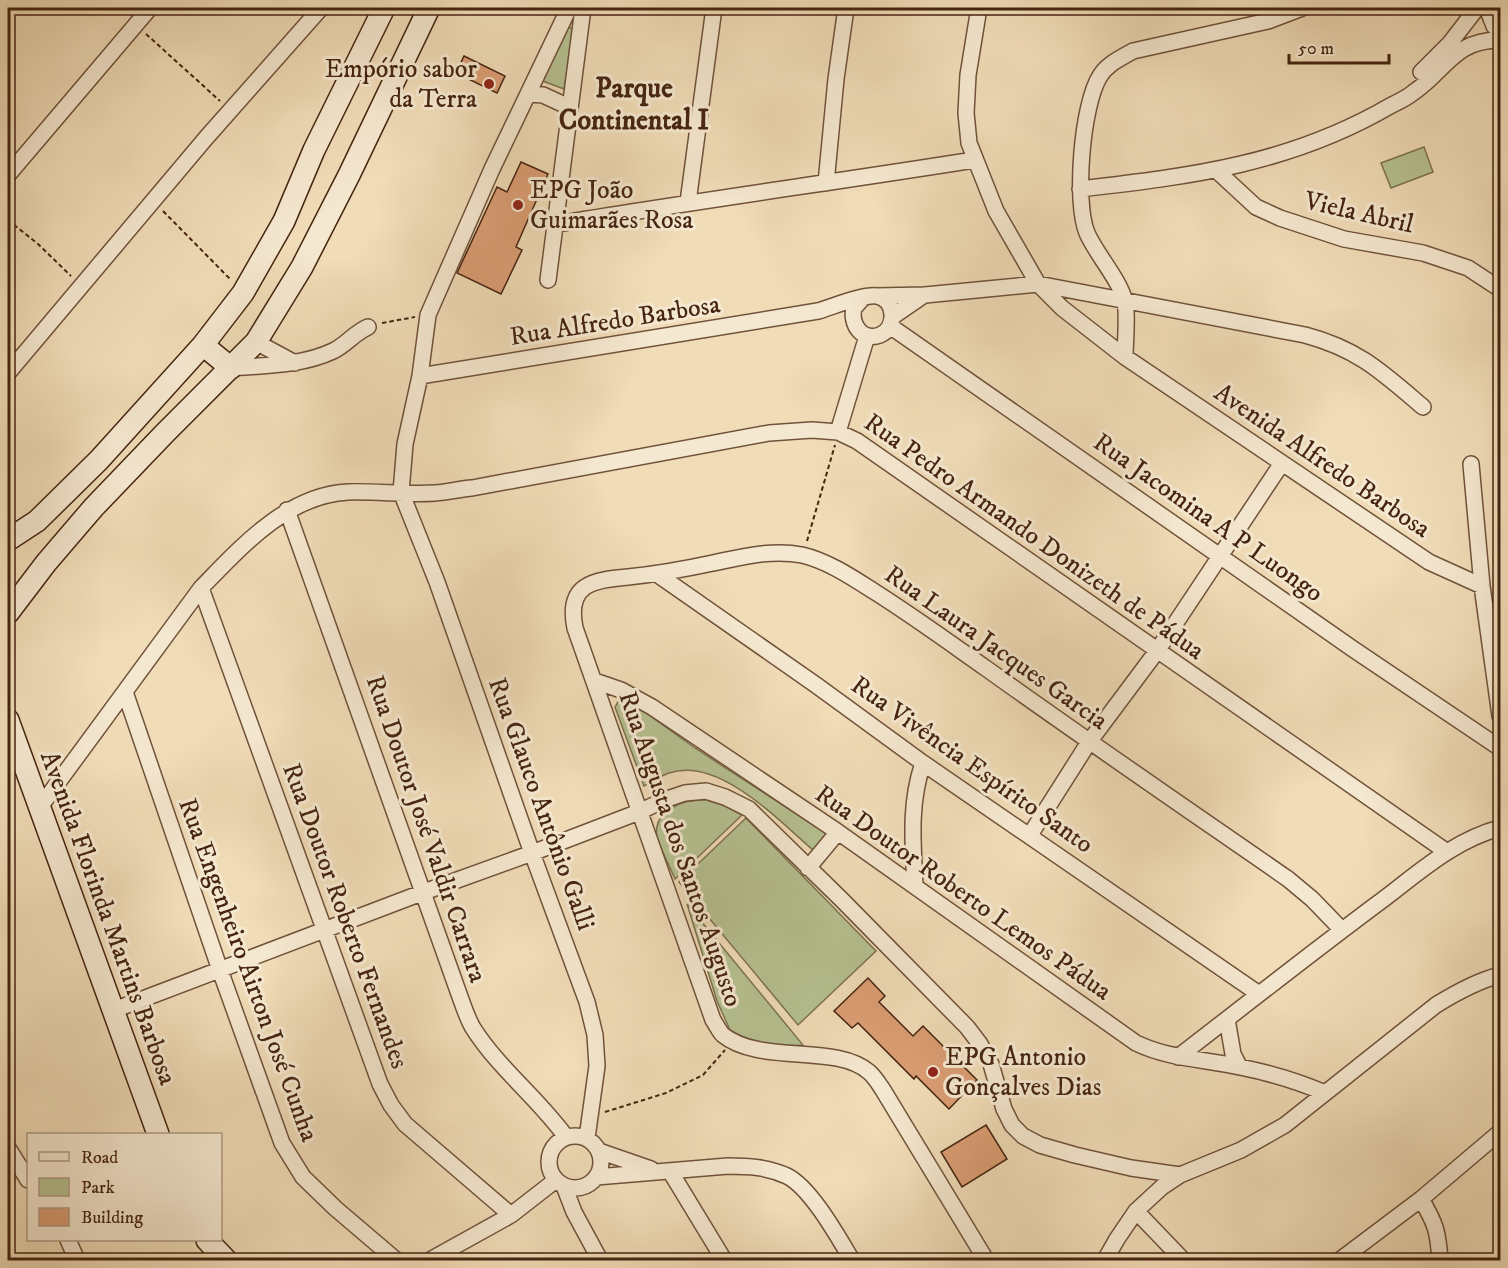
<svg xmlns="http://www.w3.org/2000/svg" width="1508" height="1268" font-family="'IM FELL DW Pica',serif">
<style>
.green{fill:#b6c191;stroke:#7e7250;stroke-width:1.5}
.building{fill:#db9d74;stroke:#452410;stroke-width:1.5}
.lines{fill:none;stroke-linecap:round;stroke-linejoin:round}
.street-casing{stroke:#70523a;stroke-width:18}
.secondary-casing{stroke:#452410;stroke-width:24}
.path{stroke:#452410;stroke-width:2;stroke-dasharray:4.5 3;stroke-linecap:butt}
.street{stroke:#f5e8d0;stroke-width:15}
.secondary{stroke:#f5e8d0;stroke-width:21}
.poi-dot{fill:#8f2418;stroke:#f5e8d0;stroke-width:2}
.labels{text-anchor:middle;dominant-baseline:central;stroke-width:6;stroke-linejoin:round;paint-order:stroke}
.poi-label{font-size:26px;fill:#452410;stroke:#f5e8d0;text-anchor:start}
.street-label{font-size:26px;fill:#452410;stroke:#f5e8d0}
.quarter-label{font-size:28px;font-weight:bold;fill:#452410;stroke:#f5e8d0}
</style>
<rect width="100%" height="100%" fill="#f0dcb7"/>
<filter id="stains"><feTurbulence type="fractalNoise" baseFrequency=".00333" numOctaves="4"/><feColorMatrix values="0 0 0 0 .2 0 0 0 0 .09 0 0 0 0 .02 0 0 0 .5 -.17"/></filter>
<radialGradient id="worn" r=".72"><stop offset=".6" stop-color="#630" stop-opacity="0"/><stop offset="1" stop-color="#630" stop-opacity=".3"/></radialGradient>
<path class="green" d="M565,26l9,3 -10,60 -24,-9z
M1424,147l9,25 -42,16 -10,-25z
M624,701l15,7 56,40 132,86 -13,17c-35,-30 -95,-95 -145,-78 -9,3 -17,9 -25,13l-29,-79 3,-5z
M706,800l19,6 17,9 -67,64 -18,-40c-5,-29 25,-40 49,-39z
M746,818l130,133 -78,74 -119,-143z
M687,904l116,141c-27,2 -50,-1 -73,-15l-13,-29z"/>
<path class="building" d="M464,56l41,20 -8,17 -41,-20z
M521,162l27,12 -32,73 6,3 -21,44 -44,-21 40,-86 10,5z
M868,978l17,18 -6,6 34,34 10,-10 54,54 -28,29 -33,-33 -2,3 -56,-56 -6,5 -18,-17z
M986,1125l21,34 -45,28 -21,-35z"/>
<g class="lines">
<g class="street-casing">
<path id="street" d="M569,8l-77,161 -64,146 -8,61 -15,68 -4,48 36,90 95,271 55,149 8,33 2,31 -10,72
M979,8l-11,67 -2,38 3,30 27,68 42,73 24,24 63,49 304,205 53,24
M1487,8l7,18 6,6
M1421,72l29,-29 27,-35
M529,94l14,1 26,12
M1216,170l40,37 24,11 64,21 79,14 45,15 32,21
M8,175l142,-167
M826,183l10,-104 10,-71
M1080,189c113,-13 210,-25 310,-83 8,-4 17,-8 24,-14 33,-23 40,-52 86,-52
M688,202l26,-194
M557,224c139,-23 278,-42 417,-64
M548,280l35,-272
M876,296l49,-1 113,-11 267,51c53,14 77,37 118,72
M892,317l32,-22
M890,326l463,323 147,99
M256,342l39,21
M1125,357c0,-14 3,-42 0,-55 -5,-22 -29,-48 -38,-69 -13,-31 -5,-129 13,-157 7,-12 21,-18 33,-25l135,-30 34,-13
M231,368c34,-3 70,-2 102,-17 13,-6 21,-18 35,-24
M8,373l198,-235 115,-130
M420,376l398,-65c14,-4 45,-17 59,-15 19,4 20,32 3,39 -18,7 -30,-11 -26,-27l9,-10
M838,432l29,-96
M1471,464l11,122 18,130
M287,510l172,484c4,11 8,24 14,34 26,41 65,70 93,109
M657,574l159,111 107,78 336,231
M201,588l179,496 11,21 14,19 106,91
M595,681l26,9 31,17 186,125 298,211c33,16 69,16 104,24 30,6 57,14 85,26
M125,692l95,278 62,173 21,34 32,31 61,52
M40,807l161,-219c40,-41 86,-93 147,-96 29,-1 59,3 87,1 13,-1 25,-4 37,-5l297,-55 43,-3 26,2 19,9 590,411
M1030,835l59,-93 68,-91 125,-188
M808,868l30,-36
M915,886c-2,-43 -6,-82 8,-123
M114,1010l310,-118 108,-39 107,-41 25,-12 21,-7 21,-2 19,6 24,12 93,91 125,127 13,17 11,20 13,45 8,16 11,11 17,9 35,10 56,13 49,7
M1227,1019l6,35 6,12
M1178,1057c66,-51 132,-103 199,-153 38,-28 76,-64 123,-76
M549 1162a26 26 0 1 1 52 0a26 26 0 1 1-52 0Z
M8,1148l20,32
M599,1151l52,18
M670,1171l54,89
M596,1177l132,-11c20,0 40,1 59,10 24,12 51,61 65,84
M564,1186l10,26 26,48
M1421,1199c15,25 17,33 19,61
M1136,1211l47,49
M68,1240l9,20
M430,1260l81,-45 45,-35
M986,1260l-103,-170c-4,-6 -9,-14 -14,-18 -33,-29 -109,-7 -146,-37 -4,-4 -7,-11 -10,-15l-138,-392c-9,-44 18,-48 53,-51 29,-3 57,-8 85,-14 29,-6 59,-14 89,-8 26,6 51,23 73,37 38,24 75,51 112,77 99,71 200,140 301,210l24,20 30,31
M1105,1260l12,-21 19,-28 26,-24 18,-12 61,-25 44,-25 151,-120c21,-13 41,-24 64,-30
M1340,1260l81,-61 79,-67"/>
</g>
<g class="secondary-casing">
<path id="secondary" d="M203,345l28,23
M8,540l29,-19 62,-61 104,-115 40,-52 41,-72 30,-71 70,-142
M8,613l38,-50 48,-56 71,-74 91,-91 46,-75 47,-92 80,-167
M8,720l150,414
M207,1240l19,20"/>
</g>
<path class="path" d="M146,34l74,67
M163,211l68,69
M8,220l30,24 33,32
M382,323l33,-6
M807,541l28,-96
M605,1112l61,-19 37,-18 22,-25"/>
<use href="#street" class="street"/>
<use href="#secondary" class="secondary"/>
</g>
<g class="poi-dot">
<circle cx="489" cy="84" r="6"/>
<circle cx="518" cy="205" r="6"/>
<circle cx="933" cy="1072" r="6"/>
</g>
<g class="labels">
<g class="poi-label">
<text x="477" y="69" text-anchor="end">Empório sabor<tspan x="477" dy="30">da Terra</tspan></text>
<text x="530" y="190">EPG João<tspan x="530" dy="30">Guimarães Rosa</tspan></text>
<text x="945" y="1057">EPG Antonio<tspan x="945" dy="30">Gonçalves Dias</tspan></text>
</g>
<g class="street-label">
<text transform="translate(1359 213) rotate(13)">Viela Abril</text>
<text transform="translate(615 321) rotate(-9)">Rua Alfredo Barbosa</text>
<text transform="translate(1322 461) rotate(34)">Avenida Alfredo Barbosa</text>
<text transform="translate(1208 518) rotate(35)">Rua Jacomina A P Luongo</text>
<text transform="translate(1034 537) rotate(35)">Rua Pedro Armando Donizeth de Pádua</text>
<text transform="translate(996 648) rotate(35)">Rua Laura Jacques Garcia</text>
<text transform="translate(972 765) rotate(35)">Rua Vivência Espírito Santo</text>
<text transform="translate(541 804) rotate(70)">Rua Glauco Antônio Galli</text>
<text transform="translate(426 829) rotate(71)">Rua Doutor José Valdir Carrara</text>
<text transform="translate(680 849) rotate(71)">Rua Augusta dos Santos Augusto</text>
<text transform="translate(963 893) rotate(35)">Rua Doutor Roberto Lemos Pádua</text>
<text transform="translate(345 916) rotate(70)">Rua Doutor Roberto Fernandes</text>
<text transform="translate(108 918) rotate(70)">Avenida Florinda Martins Barbosa</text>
<text transform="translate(248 970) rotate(70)">Rua Engenheiro Airton José Cunha</text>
</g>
<g class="quarter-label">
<text x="634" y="88">Parque<tspan x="634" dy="32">Continental I</tspan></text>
</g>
</g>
<rect width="1508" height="1268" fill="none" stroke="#f0dcb7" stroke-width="30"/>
<rect x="9" y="9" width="1490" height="1250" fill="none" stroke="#452410" stroke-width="3"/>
<rect x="15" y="15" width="1478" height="1238" fill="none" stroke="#452410" stroke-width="1.5"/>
<rect x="27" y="1133" width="195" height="108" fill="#f5e8d0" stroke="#af9a83" stroke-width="1.5"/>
<rect x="39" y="1152" width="30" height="9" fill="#f5e8d0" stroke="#af9a83" stroke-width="1.5"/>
<text x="81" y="1163" font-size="18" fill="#452410">Road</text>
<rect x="39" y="1178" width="30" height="18" fill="#b6c191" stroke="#af9a83" stroke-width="1.5"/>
<text x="81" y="1193" font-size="18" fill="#452410">Park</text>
<rect x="39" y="1208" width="30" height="18" fill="#db9d74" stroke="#af9a83" stroke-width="1.5"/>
<text x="81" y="1223" font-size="18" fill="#452410">Building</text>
<path d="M1289 54v9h100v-9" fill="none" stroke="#452410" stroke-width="3"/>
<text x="1298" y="54" font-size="18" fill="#452410" stroke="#f5e8d0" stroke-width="4.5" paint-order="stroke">50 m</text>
<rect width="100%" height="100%" filter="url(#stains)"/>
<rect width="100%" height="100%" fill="url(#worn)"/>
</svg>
